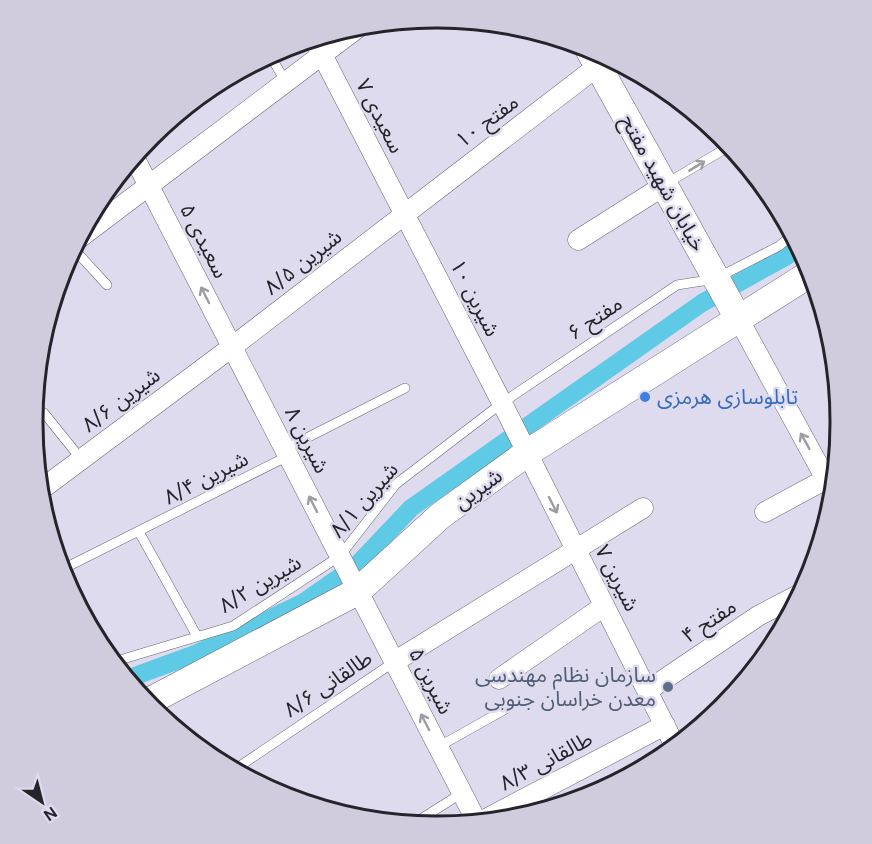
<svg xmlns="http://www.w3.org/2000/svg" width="872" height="844" font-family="'DM Sans','Noto Sans Arabic',sans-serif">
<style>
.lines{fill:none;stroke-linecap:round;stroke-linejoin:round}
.canal{stroke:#5fcae5;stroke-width:18}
.lane-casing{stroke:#696675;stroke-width:10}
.street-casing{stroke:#696675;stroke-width:21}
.secondary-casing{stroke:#696675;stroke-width:28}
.lane{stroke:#fff;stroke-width:9}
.street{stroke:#fff;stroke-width:20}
.secondary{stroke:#fff;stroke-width:27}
.oneway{stroke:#9d9ca0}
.shop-dot{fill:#3f7fe0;stroke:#dfdbee;stroke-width:2}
.service-dot{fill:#5c6f8a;stroke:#dfdbee;stroke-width:2}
.labels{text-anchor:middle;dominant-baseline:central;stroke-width:5;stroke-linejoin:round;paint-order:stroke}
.street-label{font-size:21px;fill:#26242b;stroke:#dfdbee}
.shop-label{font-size:21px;fill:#366cbe;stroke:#dfdbee;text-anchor:start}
.service-label{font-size:21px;fill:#4e5e75;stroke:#dfdbee;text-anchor:end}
.rim{fill:none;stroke:#26242b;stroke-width:3}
</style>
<rect width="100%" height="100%" fill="#dfdbee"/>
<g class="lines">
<path class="canal" d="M127,679l68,-25 109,-52 53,-37 54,-57 291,-205 85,-47 11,-9"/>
<g class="lane-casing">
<path id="lane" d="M270,55l15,26
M667,183l63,-37
M73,248l34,37
M44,413l37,46
M285,449l120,-61
M139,532l58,104
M61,570l227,-114
M113,662l120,-36 107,-70 56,-72 106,-81 175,-118 38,-6 64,-33 13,-11
M438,747l73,-41
M234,770l160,-108
M413,824l49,-31"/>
</g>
<g class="street-casing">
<path id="street" d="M314,39l188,364 173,343
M134,157l343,665
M78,239l282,-213
M578,240l87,-55
M738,318l95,174
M39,491l193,-144 375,-288
M765,512l61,-33
M394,662l249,-154
M499,679l105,-73
M647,691l111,-75 42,-22
M482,821l183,-96"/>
</g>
<g class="secondary-casing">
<path id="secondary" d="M588,48l150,270
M146,703l212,-112 82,-75 87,-63 284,-180"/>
</g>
<use href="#lane" class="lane"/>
<use href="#street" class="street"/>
<use href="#secondary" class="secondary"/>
</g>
<defs><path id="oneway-shaft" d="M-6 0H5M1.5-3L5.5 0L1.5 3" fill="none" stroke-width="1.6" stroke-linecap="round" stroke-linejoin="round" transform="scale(1.5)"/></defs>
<g class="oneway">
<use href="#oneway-shaft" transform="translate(697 166) rotate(-31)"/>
<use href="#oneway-shaft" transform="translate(205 295) rotate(-117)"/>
<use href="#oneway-shaft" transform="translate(805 441) rotate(-119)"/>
<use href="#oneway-shaft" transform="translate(313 504) rotate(-117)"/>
<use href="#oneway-shaft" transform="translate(553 505) rotate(63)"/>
<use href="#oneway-shaft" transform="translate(425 722) rotate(-117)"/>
</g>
<circle class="shop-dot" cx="645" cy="397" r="6"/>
<circle class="service-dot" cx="668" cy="687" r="6"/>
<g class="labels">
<g class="street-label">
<text transform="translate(380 116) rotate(63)">سعیدی ۷</text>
<text transform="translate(487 121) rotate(-37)">مفتح ۱۰</text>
<text transform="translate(663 183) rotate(61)">خیابان شهید مفتح</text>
<text transform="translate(204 241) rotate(63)">سعیدی ۵</text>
<text transform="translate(303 262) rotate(-38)">شیرین ۸/۵</text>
<text transform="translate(475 298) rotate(63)">شیرین ۱۰</text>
<text transform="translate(595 318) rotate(-34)">مفتح ۶</text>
<text transform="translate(121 400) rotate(-37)">شیرین ۸/۶</text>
<text transform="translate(307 440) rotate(63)">شیرین ۸</text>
<text transform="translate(206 478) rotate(-27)">شیرین ۸/۴</text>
<text transform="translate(478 489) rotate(-36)">شیرین</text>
<text transform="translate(364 500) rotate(-49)">شیرین ۸/۱</text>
<text transform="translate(617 578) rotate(63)">شیرین ۷</text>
<text transform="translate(260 584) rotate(-31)">شیرین ۸/۲</text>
<text transform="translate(709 621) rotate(-34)">مفتح ۴</text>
<text transform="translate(431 681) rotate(63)">شیرین ۵</text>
<text transform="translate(328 684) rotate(-34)">طالقانی ۸/۶</text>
<text transform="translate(546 761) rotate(-28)">طالقانی ۸/۳</text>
</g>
<g class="shop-label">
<text x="657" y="397">تابلوسازی هرمزی</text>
</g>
<g class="service-label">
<text x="656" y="675">سازمان نظام مهندسی<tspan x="656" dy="24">معدن خراسان جنوبی</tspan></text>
</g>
</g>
<path d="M0 0H872V844H0ZM436 28H437A393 393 0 0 1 830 421V423A393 393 0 0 1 437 816H436A393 393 0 0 1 43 423V421A393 393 0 0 1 436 28Z" fill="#d0ccde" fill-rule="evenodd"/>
<path class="rim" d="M436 28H437A393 393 0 0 1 830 421V423A393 393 0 0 1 437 816H436A393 393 0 0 1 43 423V421A393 393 0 0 1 436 28Z"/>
<g transform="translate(42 802) rotate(145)" stroke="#dfdbee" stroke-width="4.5" paint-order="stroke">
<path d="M0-4.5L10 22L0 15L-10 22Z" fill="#26242b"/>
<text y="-9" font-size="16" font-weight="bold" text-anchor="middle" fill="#26242b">N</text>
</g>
</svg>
